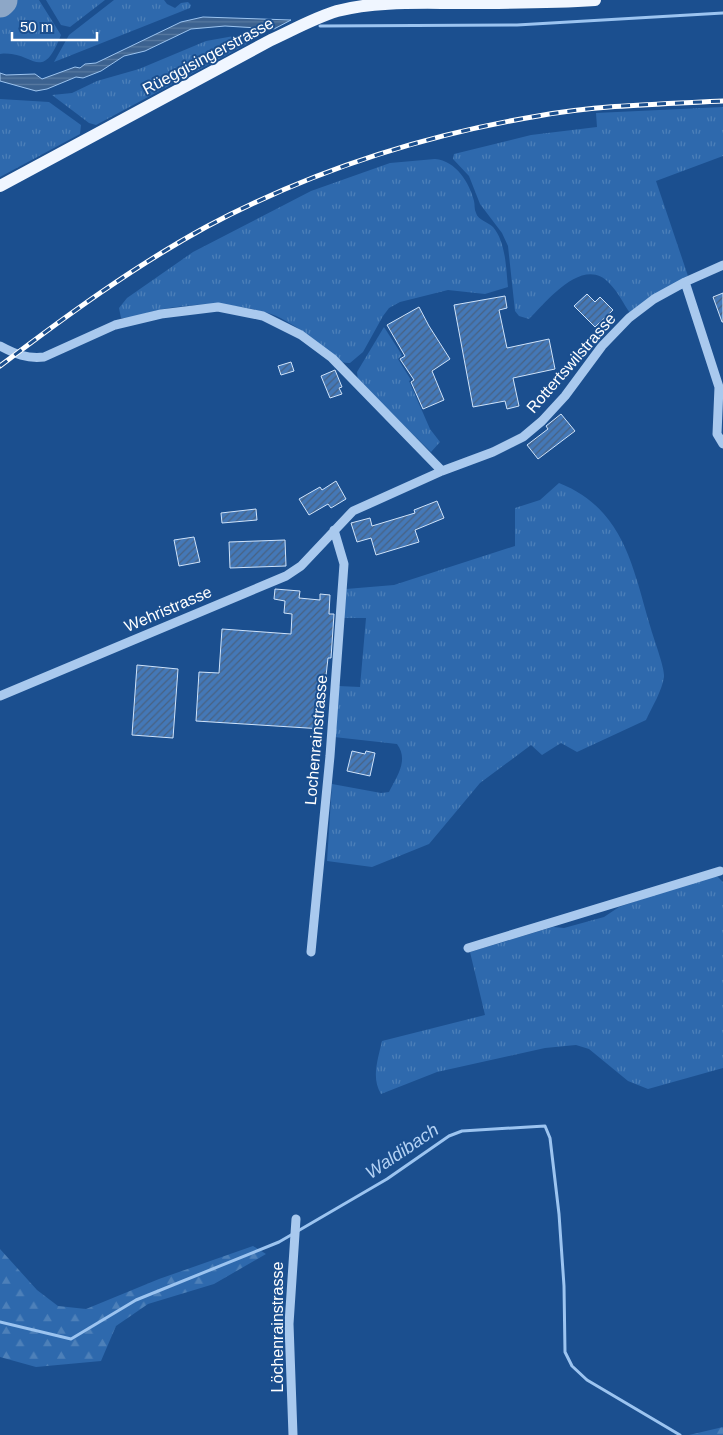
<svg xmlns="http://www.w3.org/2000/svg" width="723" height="1435" font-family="Arial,sans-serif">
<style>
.grass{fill:url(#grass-tufts)}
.forest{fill:url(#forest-firs)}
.water{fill:url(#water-rules);stroke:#9cc4f0}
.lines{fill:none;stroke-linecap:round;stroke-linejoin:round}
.stream{stroke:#9cc4f0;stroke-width:3}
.taxiway{stroke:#8da7c7;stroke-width:31}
.building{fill:url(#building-hatch);stroke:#cfe3fa}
.minor{stroke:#a9c9ee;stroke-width:9}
.major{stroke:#f0f6ff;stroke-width:12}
.rail-casing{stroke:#fff;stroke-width:5}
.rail{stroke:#1b4f8f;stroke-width:3;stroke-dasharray:9;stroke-linecap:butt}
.labels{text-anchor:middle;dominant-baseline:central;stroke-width:4;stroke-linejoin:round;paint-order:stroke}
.street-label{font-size:16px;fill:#fff;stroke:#1b4f8f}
.water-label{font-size:18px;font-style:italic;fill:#b5d3f5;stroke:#1b4f8f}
</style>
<defs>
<pattern id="grass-tufts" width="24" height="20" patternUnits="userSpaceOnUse" patternTransform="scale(1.25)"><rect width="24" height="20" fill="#2e69ad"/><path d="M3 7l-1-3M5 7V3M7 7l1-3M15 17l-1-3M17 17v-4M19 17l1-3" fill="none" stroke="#4d80b9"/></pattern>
<pattern id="forest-firs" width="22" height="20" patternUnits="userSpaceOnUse" patternTransform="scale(1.25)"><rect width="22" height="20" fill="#2e69ad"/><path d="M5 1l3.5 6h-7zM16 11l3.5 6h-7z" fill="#4d80b9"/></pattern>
<pattern id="water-rules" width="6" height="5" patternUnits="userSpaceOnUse" patternTransform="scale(1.25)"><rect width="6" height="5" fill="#3c6290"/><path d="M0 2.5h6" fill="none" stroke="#597aa1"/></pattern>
<pattern id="building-hatch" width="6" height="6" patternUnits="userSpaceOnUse" patternTransform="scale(1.25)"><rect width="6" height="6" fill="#4478b7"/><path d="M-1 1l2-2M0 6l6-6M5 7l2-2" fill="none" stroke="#486282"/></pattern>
</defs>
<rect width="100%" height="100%" fill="#1b4f8f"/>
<path class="grass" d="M16,0h23l22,35c-20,51 -28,14 -61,19v-40z
M46,0h59l-35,27 -9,-2z
M114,0h50l3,4 8,4 6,-5 7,-1 3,3 -1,3 -136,54 15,-27z
M234,36l13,8 -151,81 -7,-2 -37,-28 20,-2 25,-12 42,-12 67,-28z
M0,99l49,3 32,23 -1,9 -80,43z
M723,107v49l-67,25 32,95 -58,37c-7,-10 -12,-21 -20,-29 -26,-30 -63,17 -81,35l-10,-3 -4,-5 -7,-65 -6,-13 -22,-29 -11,-28 -16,-17 1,-5 77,-19 66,-8 -1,-14z
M435,159c21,2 34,23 39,42 1,4 0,8 2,12 2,7 12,9 17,14 13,15 13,42 15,60l-23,7 -37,-4 -48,12 -11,6 -6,8 -20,36 -13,11c-17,1 -32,-20 -44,-29 -12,-9 -27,-18 -41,-22 -39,-10 -67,-9 -107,-2 -11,2 -26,9 -37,8l-2,-10 8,-10 66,-46 118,-61 79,-28z
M384,327l18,28 -4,4 13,21 -2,1 21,48 10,13 -9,10 -73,-71 -1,-9z
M559,483c66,26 74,86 92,146 3,11 14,39 13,48 -2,14 -12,30 -18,43l-69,32 -16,-9 -19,12 -11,-10 -51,38 -51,61 -57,23 -45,-6 5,-77 49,9 8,-1c8,-16 20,-32 8,-48l-63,-7 4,-51 22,1 6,-69h-24l4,-29 48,-4 121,-39v-38l25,-8z
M710,876l8,1 5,5v186l-75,21 -20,-8 -39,-32 -13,-4 -31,3 -108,24 -56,22c-10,-16 -3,-35 1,-53l103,-26 -15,-63 83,-25 11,1 40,-11 15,-10z"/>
<path class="forest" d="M253,1246l13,8 -52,30 -66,20 -32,22 -15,35 -65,6 -36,-10v-108l37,41 21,16 28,3 73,-30z
M723,1427v8h-34z"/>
<path class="water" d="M203,17l88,3 -17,9 -49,-3 -34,3 -46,22 -21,5 -23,15 -18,7 -7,-1 -29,12 -11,2 -36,-10v-8l6,2 29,-1 7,5 33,-12 5,1 5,-4 11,-1 85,-41z"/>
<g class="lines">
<path class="stream" d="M320,26l197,-1 206,-12
M0,1322l71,17 65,-39 143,-58 108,-63 62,-43 13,-5 83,-5 5,12 9,76 5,72 1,66 7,14 15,14 93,55"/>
<path class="taxiway" d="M0,2l2,-2"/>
</g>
<path class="building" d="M723,293v29h-1l-9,-25z
M587,294l8,8 5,-5 13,13 -18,17 -21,-21z
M505,296l2,12 -8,2 8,38 42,-9 6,30 -42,9 6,28 -12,3 -2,-8 -32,6 -19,-102z
M419,307l10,19 21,33 -18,12 12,29 -21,9 -12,-27 3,-2 -14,-21 5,-3 -18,-31z
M291,362l3,9 -13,4 -3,-9z
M335,370l7,17 -3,1 3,6 -12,4 -9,-22z
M561,414l14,17 -37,28 -11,-14 21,-16 -2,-3z
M336,481l10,18 -15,9 -3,-4 -19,11 -10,-16 21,-12 2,3z
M437,501l7,17 -29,12 4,12 -43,13 -5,-17 -14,4 -6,-19 19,-5 2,8 43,-13 -1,-3z
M256,509l1,11 -35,3 -1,-10z
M194,537l6,25 -21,4 -5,-26z
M285,540l1,26 -56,2 -1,-26z
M275,589l25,2 -1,7 21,2v-6l10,1 -1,19h5l-3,44h-3l-2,18 -3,53 -127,-8 3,-49 20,1 3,-44 69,5 1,-20 -8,-1 1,-12 -11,-2z
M137,665l41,4 -5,69 -41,-3z
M352,751l13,3 1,-3 9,2 -5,23 -23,-5z"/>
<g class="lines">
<path class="minor" d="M685,282l34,105 -2,47 6,10
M0,346c15,8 27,13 44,11l71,-32 46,-11 57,-7 45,9 38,19 31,23 110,113
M0,696l286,-120 15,-10 52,-55 89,-40 51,-19 30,-15 19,-16 23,-25 37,-50 27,-28 25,-19 31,-17 38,-17
M468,948l252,-77
M311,952l19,-196 14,-192 -10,-34
M293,1435l-4,-111 7,-105"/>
<path class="major" d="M0,186l271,-146c22,-10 43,-22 66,-29 38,-10 82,-8 121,-8 46,0 91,0 137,-3"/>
<g class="rail-casing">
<path id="rail" d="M0,366c66,-50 133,-99 206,-139 103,-55 218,-92 332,-111 61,-11 123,-12 185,-15"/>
</g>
<use href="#rail" class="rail"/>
</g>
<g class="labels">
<g class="street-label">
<text transform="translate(208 56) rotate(-28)">Rüeggisingerstrasse</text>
<text transform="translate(571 363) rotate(-49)">Rottertswilstrasse</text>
<text transform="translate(168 609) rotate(-23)">Wehristrasse</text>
<text transform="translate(316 740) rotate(-85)">Lochenrainstrasse</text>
<text transform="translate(277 1327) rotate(-90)">Löchenrainstrasse</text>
</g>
<g class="water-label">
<text transform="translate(402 1151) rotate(-34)">Waldibach</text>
</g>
</g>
<path d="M12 32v8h85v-8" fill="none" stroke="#ffffff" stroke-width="2.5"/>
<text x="20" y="32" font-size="15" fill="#ffffff" stroke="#1b4f8f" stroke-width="4" paint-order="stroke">50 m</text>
</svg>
